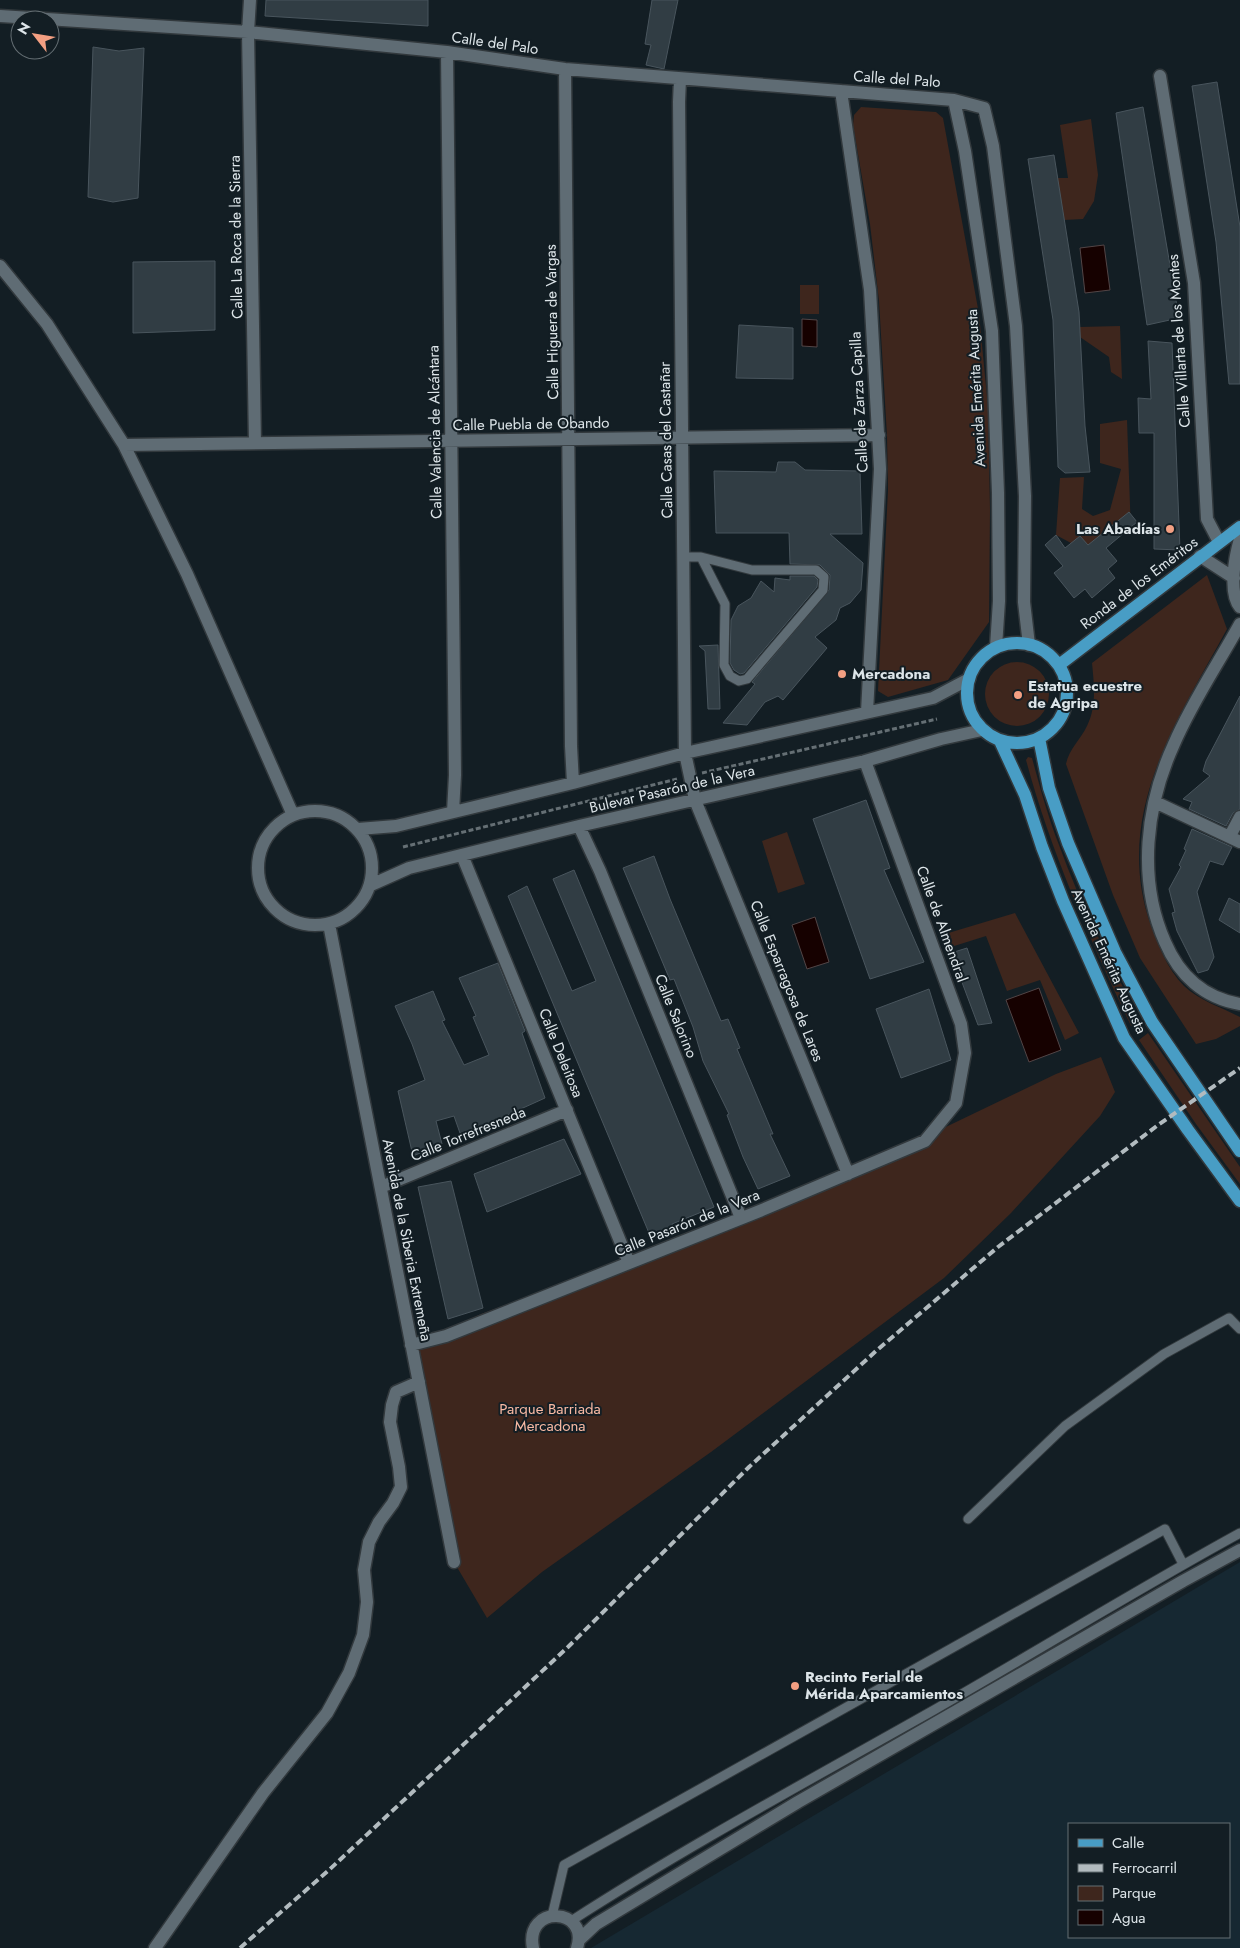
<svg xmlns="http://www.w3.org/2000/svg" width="1240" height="1948" font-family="Jost,sans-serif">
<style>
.built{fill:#162832;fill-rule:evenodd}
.green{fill:#3e261d}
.water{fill:#160100;stroke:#524546}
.building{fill:#313d44;stroke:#49555d}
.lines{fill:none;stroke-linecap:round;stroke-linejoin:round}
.lane-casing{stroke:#32393d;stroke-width:11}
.street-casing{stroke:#32393d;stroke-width:15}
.primary-casing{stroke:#32393d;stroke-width:15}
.path{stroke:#656f74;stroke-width:3;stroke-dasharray:5 2.5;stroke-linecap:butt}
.lane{stroke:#5f6c74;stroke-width:9}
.street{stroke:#5f6c74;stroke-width:12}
.primary{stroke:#489dc5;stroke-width:12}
.rail{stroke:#b2bbbf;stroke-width:4;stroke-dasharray:8 4;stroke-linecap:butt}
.poi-dot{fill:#f39f82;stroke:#131e24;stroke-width:2}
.labels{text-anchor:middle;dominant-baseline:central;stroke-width:4;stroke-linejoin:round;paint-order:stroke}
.street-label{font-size:15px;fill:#dde5e9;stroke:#131e24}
.poi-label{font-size:15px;font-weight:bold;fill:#dde5e9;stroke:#131e24;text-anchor:start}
.park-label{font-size:15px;fill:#f8b9a3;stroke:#131e24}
</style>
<rect width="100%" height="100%" fill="#131e24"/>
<path class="built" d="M1240,1562v386h-649l471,-280zM1069,1824h160v113h-160z"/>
<path class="green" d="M861,107l75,5 7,6 36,196 9,93 2,103 -1,112 -41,58 -60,17 -10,-6 10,-201 -1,-54 -8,-135 -9,-77 -17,-99 1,-10z
M1091,119l7,56 -4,26 -11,18 -19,1 -7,-42h11l-8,-53z
M800,285h19v29h-19z
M1120,326l2,53 -11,-7 -2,-15 -29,-20v-10z
M1127,420l4,113 -16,2 -27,10 -17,-2 -15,-8 4,-57 24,-1 -2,32 11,7 17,-6 11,-41 -21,-6v-39z
M1207,575l20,54c-50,92 -114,184 -77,294 8,21 17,46 34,63 16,15 37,21 56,31v9l-24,13 -20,5 -56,-86 -27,-63 -47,-131c3,-15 15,-25 21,-38 10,-20 7,-42 5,-63z
M985 694a32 32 0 1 1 64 0a32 32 0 1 1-64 0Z
M1028,757l4,1c8,29 16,59 27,87 22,61 52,119 82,177l-10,4c-41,-87 -80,-173 -105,-266z
M787,832l18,52 -27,9 -16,-52z
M1015,913l64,120 -14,7 -25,-60 -33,11 -21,-55 -35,11 -6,-13z
M1148,1033l92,134v17l-44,-60 -57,-84z
M1101,1057l14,35 -15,24 -89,97 -67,65 -233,174 -169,120 -55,46 -33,-56 -43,-217 70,-31 260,-96 107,-44 208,-100z"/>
<path class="water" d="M1104,245l6,45 -25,3 -5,-45z
M802,319l15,1v27l-15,-1z
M815,917l14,45 -22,7 -15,-44z
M1039,988l22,62 -32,12 -23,-62z"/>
<path class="building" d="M266,0h162v26l-163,-10z
M652,0h26l-14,69 -18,-4 5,-20 -6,-1z
M93,47l26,4 25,-3 -6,150 -25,4 -25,-5z
M1217,82l23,145v157h-11l-13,-142 -24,-156z
M1143,107l36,211 -32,7 -31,-212z
M1054,155l25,157 6,114 5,46 -25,1 -7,-6 -5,-147 -25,-161z
M215,261v69l-82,3v-71z
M739,325l54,3v51l-57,-1z
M1148,341l24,2 8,207 -26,-1v-116h-15l-1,-35 13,1z
M778,462h17l10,8 55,1 2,63h-32l33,29 -2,27 -11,13 -10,5 -4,12 -21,17 12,11 -44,52 -5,-4 -13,6 -18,23 -24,-2 32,-39 -3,-2 77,-92 1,-15 -10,-10 -30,-1 -1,-31h-73l-2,-62 62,1z
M1129,512l8,10 -31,26 11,13 -9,8 7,9 -23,20 -7,-9 -11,9 -20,-25 9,-7 -18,-21 11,-10 9,13 15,-12 8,9z
M790,576h24l4,4 -1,7 -73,86 -4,1 -6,-4 -4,-7 1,-43 7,-14 13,-8 10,-17 13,11 1,-14 15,2z
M718,645l2,64h-12l-3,-58 -6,-5z
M1240,696v113l-7,4 -7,13 -37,-17 3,-7 -9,-3 27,-23 -7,-5 3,-10z
M866,800l24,68 -6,2 40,92 -54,17 -57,-160z
M1192,829l40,18 -9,18 -13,-4 -13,31 17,65 -6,13 -10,3 -21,-42 -5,-18 3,-1 -6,-23 12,-22 -2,-2 7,-15 -2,-1z
M654,856l16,43 51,122 7,-2 12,29 -3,1 36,85h-3l20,42 -32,13 -15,-32 -16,-42 2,-1 -26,-53 -10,-34 -19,-48 -4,1 -47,-112z
M574,870l140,337 -42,17 2,6 -16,7 -9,-4 -141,-337 19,-10 45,105 24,-10 -43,-102z
M1229,898l11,6v29l-21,-13z
M967,948l25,75 -14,2 -27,-72z
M498,963l27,68 -3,2 23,65 -84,38 -7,-20 -18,5 6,23 -29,12 -15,-65 27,-11 -13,-36 -17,-38 38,-15 12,29 -3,1 22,44 25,-10 -16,-38 3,-1 -17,-38z
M929,989l22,71 -50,18 -25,-69z
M564,1139l17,35 -94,38 -13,-38z
M451,1181l32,127 -35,11 -30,-132z"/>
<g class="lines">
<g class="lane-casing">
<path id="lane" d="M683,557h18l51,13h64l8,7 -1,13 -76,89 -8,2 -9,-5 -6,-11 1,-61 -24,-47
M968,1519l97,-93 99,-72 65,-36 11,11
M552,1916l12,-51 601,-336 18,35
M571,1921c118,-76 241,-142 363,-211 102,-58 202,-120 306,-177"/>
</g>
<g class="street-casing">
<path id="street" d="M250,0l-2,32 7,411
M0,16l248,16 199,20 118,17 389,31 30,8 9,38 23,180 9,170 -1,106 5,43
M447,52l8,723 -2,37
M565,69l6,677 2,37
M1160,76l34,207 13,236 12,23
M680,79l-1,23 6,651 10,47 153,374
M841,91l29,199 10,179 -13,243
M954,100l11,51 27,180 6,162 1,108 -3,46
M0,266l47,58 77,121 63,129 106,241
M124,445l755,-10
M1240,539c-5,17 -12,54 0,68
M1200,556l34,22
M1240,624c-22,40 -48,78 -66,120 -28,61 -37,135 -9,198 14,33 39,56 75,62
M1155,802l85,40
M258 868a57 57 0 1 1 114 0a57 57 0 1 1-114 0Z
M579,826l21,45 141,347
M358,829l38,-3 177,-43 112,-30 248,-55 36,-19
M1232,832l8,-15
M462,855l167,408
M371,885l38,-17 170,-42 286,-65 76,-22 41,-9
M329,924l125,638
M381,1187l186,-77
M411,1345l35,-9 316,-126 163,-69 31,-38 9,-50 -4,-29 -96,-263
M580,1939l16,-15 202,-122 385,-221 57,-31
M155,1948l108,-155 64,-80 22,-40 14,-38 4,-33 -3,-32 5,-28 10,-20 14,-19 8,-16 -2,-20 -9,-45 2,-17 4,-13 23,-10
M533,1948c-9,-44 57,-41 44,0"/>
</g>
<g class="primary-casing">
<path id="primary" d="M967 693a50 50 0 1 1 100 0a50 50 0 1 1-100 0Z
M1059,665l181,-138
M1039,738l10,50 19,55 47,109 37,70 88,129
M1000,741l25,54 17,52 21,54 61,137 64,92 52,71"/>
</g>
<path class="path" d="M702,773l235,-54
M403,847l274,-68"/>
<use href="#lane" class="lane"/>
<use href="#street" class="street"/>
<use href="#primary" class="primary"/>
<path class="rail" d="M240,1948l89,-78 239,-223 181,-180 127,-116 122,-104 160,-122 82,-57"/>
</g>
<g class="poi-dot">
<circle cx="1170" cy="529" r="5"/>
<circle cx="842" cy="674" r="5"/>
<circle cx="1018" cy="695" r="5"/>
<circle cx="795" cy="1686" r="5"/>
</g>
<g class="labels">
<g class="street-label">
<text transform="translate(495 43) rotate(8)">Calle del Palo</text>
<text transform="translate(897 79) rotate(4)">Calle del Palo</text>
<text transform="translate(236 237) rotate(-91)">Calle La Roca de la Sierra</text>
<text transform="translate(552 322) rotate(-91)">Calle Higuera de Vargas</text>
<text transform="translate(1179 341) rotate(-94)">Calle Villarta de los Montes</text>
<text transform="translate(976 388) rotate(-93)">Avenida Emérita Augusta</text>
<text transform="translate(859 402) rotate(-93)">Calle de Zarza Capilla</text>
<text transform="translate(531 424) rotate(-1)">Calle Puebla de Obando</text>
<text transform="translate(435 432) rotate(-91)">Calle Valencia de Alcántara</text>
<text transform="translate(666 440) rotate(-91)">Calle Casas del Castañar</text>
<text transform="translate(1139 583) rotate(-37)">Ronda de los Eméritos</text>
<text transform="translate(672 789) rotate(-13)">Bulevar Pasarón de la Vera</text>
<text transform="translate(942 924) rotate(70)">Calle de Almendral</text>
<text transform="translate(1109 961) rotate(65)">Avenida Emérita Augusta</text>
<text transform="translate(787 981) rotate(68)">Calle Esparragosa de Lares</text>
<text transform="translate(676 1016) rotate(68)">Calle Salorino</text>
<text transform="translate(561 1053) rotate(68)">Calle Deleitosa</text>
<text transform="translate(468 1134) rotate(-22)">Calle Torrefresneda</text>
<text transform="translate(687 1223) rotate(-22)">Calle Pasarón de la Vera</text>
<text transform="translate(407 1240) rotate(79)">Avenida de la Siberia Extremeña</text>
</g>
<g class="poi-label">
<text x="1160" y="529" text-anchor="end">Las Abadías</text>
<text x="852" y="674">Mercadona</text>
<text x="1028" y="686">Estatua ecuestre<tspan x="1028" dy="17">de Agripa</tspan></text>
<text x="805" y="1677">Recinto Ferial de<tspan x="805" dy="17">Mérida Aparcamientos</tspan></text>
</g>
<g class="park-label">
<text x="550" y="1409">Parque Barriada<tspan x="550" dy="17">Mercadona</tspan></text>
</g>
</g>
<rect x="1068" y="1823" width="162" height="115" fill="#131e24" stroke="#646e73"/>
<rect x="1078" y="1839" width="25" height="8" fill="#489dc5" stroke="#646e73"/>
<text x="1112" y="1848" font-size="15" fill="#dde5e9">Calle</text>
<rect x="1078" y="1864" width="25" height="8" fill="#b2bbbf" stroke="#646e73"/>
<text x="1112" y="1873" font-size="15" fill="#dde5e9">Ferrocarril</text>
<rect x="1078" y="1886" width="25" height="15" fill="#3e261d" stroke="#646e73"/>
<text x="1112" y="1898" font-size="15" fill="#dde5e9">Parque</text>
<rect x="1078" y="1910" width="25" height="15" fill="#160100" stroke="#646e73"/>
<text x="1112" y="1923" font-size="15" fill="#dde5e9">Agua</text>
<g transform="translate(35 35) rotate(301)"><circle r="24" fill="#131e24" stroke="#646e73"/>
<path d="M0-4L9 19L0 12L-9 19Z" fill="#f39f82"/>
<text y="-8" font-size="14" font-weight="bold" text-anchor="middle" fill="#dde5e9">N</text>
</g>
</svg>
